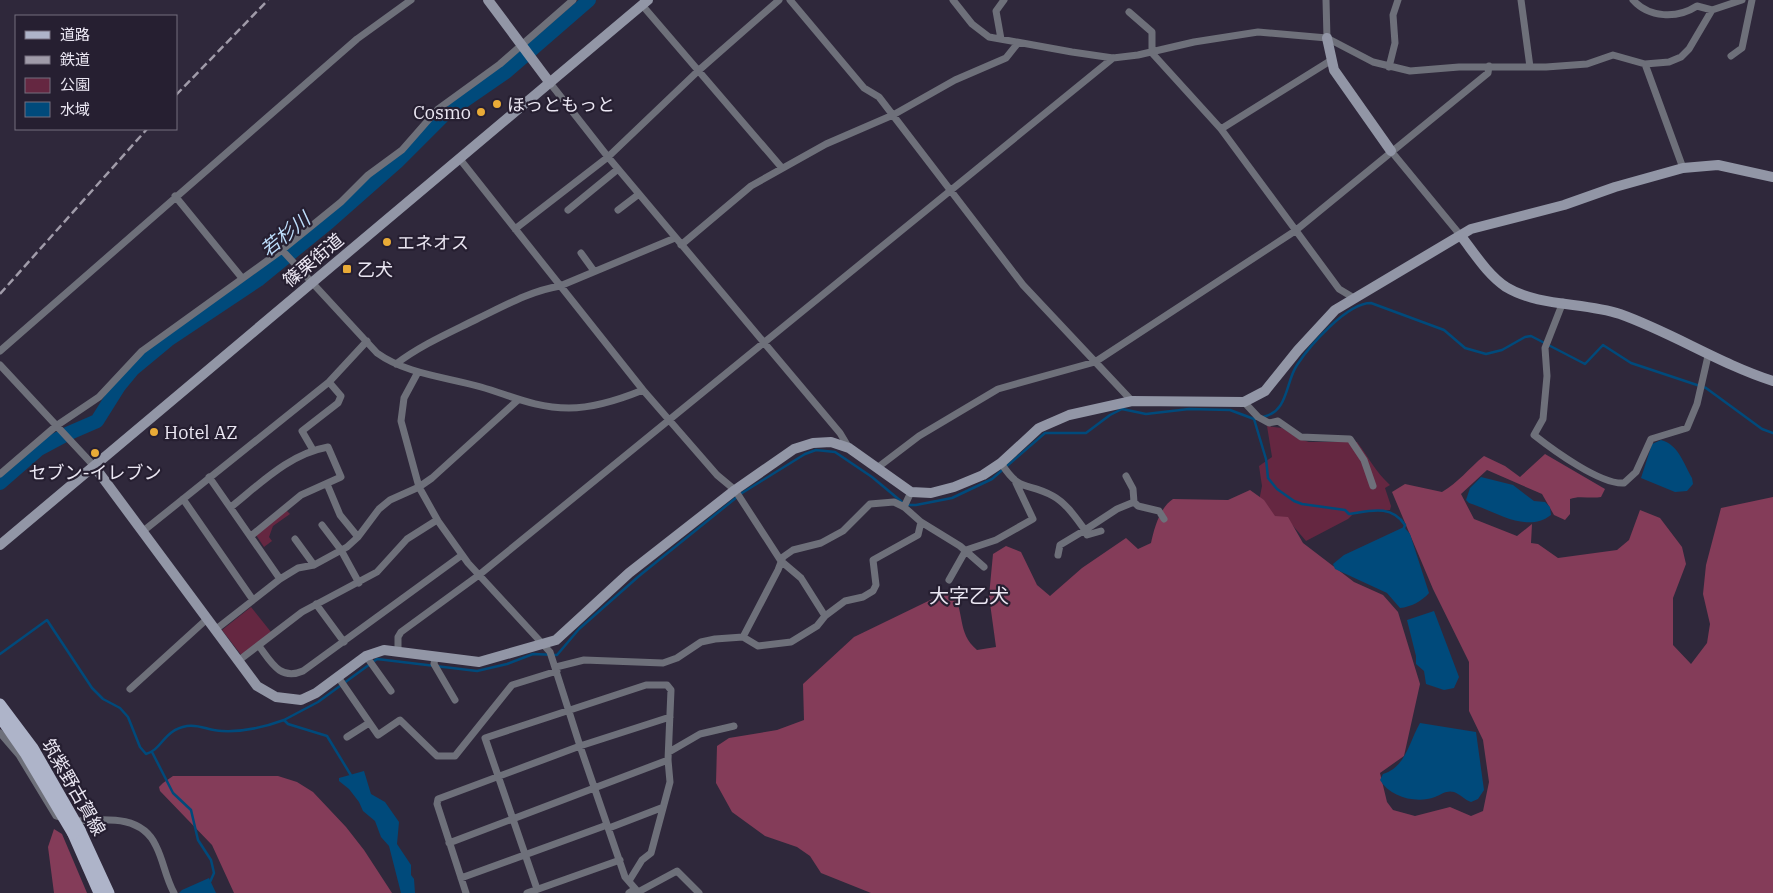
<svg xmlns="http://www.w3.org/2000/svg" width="1773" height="893" font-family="'IBM Plex Serif','Noto Sans JP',serif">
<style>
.green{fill:#652741}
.forest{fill:#843c59}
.water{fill:#004a7b}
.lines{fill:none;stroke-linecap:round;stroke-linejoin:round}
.stream{stroke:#004a7b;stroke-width:2.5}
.river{stroke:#004a7b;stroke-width:14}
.street{stroke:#6e707a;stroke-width:7}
.secondary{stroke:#9296a6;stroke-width:10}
.primary{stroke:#aeb4c9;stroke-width:11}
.rail{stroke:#a09ba9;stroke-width:2.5;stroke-dasharray:8 4;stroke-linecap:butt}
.primary-bridge{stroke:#aeb4c9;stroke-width:11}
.poi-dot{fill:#e9ab37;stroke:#261f31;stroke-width:2}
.labels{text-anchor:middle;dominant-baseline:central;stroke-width:4.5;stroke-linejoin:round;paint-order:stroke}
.poi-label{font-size:18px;fill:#ebe7f3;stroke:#261f31;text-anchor:start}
.street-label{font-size:18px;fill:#ebe7f3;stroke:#261f31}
.water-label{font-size:19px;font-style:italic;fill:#bdddfb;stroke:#261f31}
.quarter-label{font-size:20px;fill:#ebe7f3;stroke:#261f31}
</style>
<rect width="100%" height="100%" fill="#2f283b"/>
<path class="green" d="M1267,426l15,2 17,11 10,3h48c12,16 18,29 33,43l-5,3 6,18 -1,4 -36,3 -6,6 -42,22 -18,-21 -19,2 -10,-21 3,-15 -3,-20 13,-9z
M286,510l4,4 -17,12 -4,11 3,4 -8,6 -8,-12z
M251,607l20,25 -29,24 -20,-26z"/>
<path class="forest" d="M1545,454l60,35 -4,8c-11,2 -22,-2 -31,2v15l-5,6 -11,-5 -12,-21 -55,-24 -26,24 13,25 43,17 15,-12 -1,19 7,1 20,14 59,-8 12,-10 11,-30 20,8 22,29 4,17 -13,34v47l18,19 16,-21 3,-19 -7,-30 3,-29 15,-57 52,-11v396h-902l-50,-20 -11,-17 -13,-9 -32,-11 -33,-24 -16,-29 1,-37 12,-8 48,-8 27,-10 -1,-36 51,-47 97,-47c15,22 5,42 26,60l19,-3 -7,-51 4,-42 13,-8 15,6 16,33 13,11 32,-28 44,-30 12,11 13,-6c3,-14 9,-36 22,-44l55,1 22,-10 14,10 11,16 13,1 15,26 51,39 29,13 15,17 22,72 -16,72 -24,17 7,29 6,8 22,6 35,-9 21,9 12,-5 6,-29 -6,-42 -14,-29v-49l-36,-73 -41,-97 13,-8 37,8c16,-9 27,-24 42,-36l21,10 15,11z
M173,776h105l19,6 16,10 33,35 18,23 28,43h-158l-22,-48 -52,-54 -1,-4 4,-4z
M54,829l8,5 25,59h-33l-6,-46z"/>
<path class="water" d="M1661,440c17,4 23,24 31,38l1,6 -6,7 -12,1 -34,-14 11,-34z
M1481,477l32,8 21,16 11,1 5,5 1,8c-25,19 -56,-4 -82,-12l-3,-3 4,-12z
M1404,527l6,7 19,59c-7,8 -18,14 -29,15l-13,-15 -52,-24 -2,-5 11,-9z
M1434,611l25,66 -5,11 -10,2 -18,-6 -2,-13 -8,-7v-8l-9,-36z
M1420,723l56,9 8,58 -6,9 -7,3c-6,-2 -11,-8 -17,-10 -7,-2 -12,2 -19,5 -19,7 -45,0 -55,-17l3,-6c23,-7 26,-32 37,-51z
M364,771l7,23 14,8 14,20 -2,22 14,21v10l3,4 1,14h-14l-12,-47 -8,-9 -6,-16 -12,-10 -4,-9 -10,-13 -10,-8v-3z
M209,878l7,15h-37l3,-3z"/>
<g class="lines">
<path class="stream" d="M1263,417c26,-6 22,-34 34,-52 13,-20 50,-62 74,-62l73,27 21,18 21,6 16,-4 23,-13 6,-1 54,28 18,-19 28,18 75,25 56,41 11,4
M1254,419l12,40 2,19 9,11 17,12 8,3 43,6 4,4c21,-3 42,-10 56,11l-1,3
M0,654l47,-34 45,68 11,11 17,9 8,9 12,30 6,7c16,-4 17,-24 41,-28 13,-2 22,5 35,5 19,1 43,-4 62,-11l4,4 39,12 25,41
M284,720l34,-18 59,-43 100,12 30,-7 26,-10 24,1 22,-26 60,-53 103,-83 63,-39 11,-4 19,2 37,25 30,25 6,3h8l36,-7 40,-19 53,-46h41l24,-18 12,-6 24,5 43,-5 41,1 24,9 4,-1
M152,752l21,41 18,17 7,30 13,20 3,13 -4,9"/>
<path class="river" d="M0,483l39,-34 28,-15 30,-13 22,-35 14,-17 35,-29 90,-60 71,-58 68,-60 48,-48 61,-42 83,-72"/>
<path class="street" d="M790,0l74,88 15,9 144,188 109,116
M953,0l19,24 17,13 83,15 41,6 25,-3 56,-13 64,-10 69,6 46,24 37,9 49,-4h87l41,-3 26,-9 32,9 24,-2 12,-5 8,-8 23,-39
M1326,0l1,38
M1521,0l9,67
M1633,0c16,18 44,19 64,6l15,4 30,-10
M642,5l140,163
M1129,12l23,20v21l69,76 118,160 15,9
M1001,39l-5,-28 8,-11
M1731,56l11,-8 10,-48
M1645,64l38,104
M1389,67l6,-24 -2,-28 5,-15
M550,83l58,74 232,276 9,15
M1221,129l109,-68
M1391,151l70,85
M459,158l184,232 74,85 18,15 46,71 20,17 24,38
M175,196l67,82
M568,210l50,-41
M618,210l21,-16
M515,229l93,-72 90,-86 81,-71
M681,245l70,-59 75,-42 67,-29 62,-35 51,-22 12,-15
M282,250l95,103c29,21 69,24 104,34 31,9 54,21 88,21 24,0 52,-9 74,-18
M581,253l13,18
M1563,302l-18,46 2,28 -4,43 -9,16c19,15 67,50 90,48l12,-11 15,-33 36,-11 10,-24 11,-48
M0,351l357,-312 54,-39
M396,364c25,-19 53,-31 81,-45 27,-13 53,-28 83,-33l115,-48
M0,365l94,101
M418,372l-14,26 -3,23 18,66 19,34 30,42 82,89 30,94 45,131 14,16
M1244,402l14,15 11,6 9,-2 23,16 49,2 14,21 9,26
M313,450l-11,-19 36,-28 3,-7 -12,-14
M1001,463c20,31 25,18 52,33 13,7 23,22 32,34l32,-21 17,-7 4,4 21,5 5,8
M877,468l42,-32 79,-47 97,-27 200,-131 193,-158 1,-7
M0,474l56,-48 43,-29 43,-46 140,-101 59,-48 27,-27 34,-25 36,-41 62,-45 73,-64
M1126,476l7,13 1,13
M209,477l71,102
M327,484l13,31 18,22
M183,499l70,101
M231,507c30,-24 58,-53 97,-60l13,30 -40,18 -50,41
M921,522l39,24 24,21
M322,525l19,25 18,33
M142,532l187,-150 38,-41
M295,539l19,26
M1058,555l2,-10 25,-15 2,5 14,-4
M949,580l17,-30 30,-10 37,-21 -17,-36
M316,604l28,38
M215,630l65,-51 18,-11 16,-3 33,-18 11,-10 21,-28 11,-9 29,-13 13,-9 86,-78
M743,637l35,-67 5,-13 10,-7 28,-7 22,-12 27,-27 24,-2 10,5
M259,646c12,16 21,35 44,25l159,-116
M398,651v-14l3,-5 78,-57 634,-517
M366,656l25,35
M435,657l-1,7 21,36
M238,661l64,-49 75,-40 30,-33 30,-19
M556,667l28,-7 79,3 14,-5 24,-16 14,-3 28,-2 15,9 33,-4 26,-16 8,-10 20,-15 18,-4 10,-6 3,-6 -3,-25 45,-25 3,-13 -17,-15 7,-15
M338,677l40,58 22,-15 37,36h18l57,-71 45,-14
M130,689l77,-70
M0,733l19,22 37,61 7,2
M347,737l22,-14
M669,752l31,-18 34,-8
M73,821c29,-1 68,-8 83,25 8,16 9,30 18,47
M609,828l52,-20
M449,843l219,-83
M461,878l146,-53
M537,889l-52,-151 161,-53h21l4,5 -3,70 2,22 -19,71 -9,7 -13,21
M638,892l39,-21 22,22
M466,893l-29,-89 1,-5 142,-53 90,-29
M527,893l93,-33
M629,893l6,-4"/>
<path class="secondary" d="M488,0l62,83
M1327,38l7,32 57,81
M1461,236c14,18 26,38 45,51 33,20 78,15 114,27 53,19 100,50 153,67
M94,466l163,220 19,11 25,3 15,-7 50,-37 18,-6 95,12 77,-22 73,-67 106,-83 59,-41 19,-6 18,-1 18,6 62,44 20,1 23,-6 29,-12 18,-12 38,-35 30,-13 63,-14 112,1 21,-11 33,-41 37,-40 136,-81 93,-24 51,-18 68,-19 35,-3 55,12
M0,545l648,-545"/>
<path class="primary" d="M80,830l29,63
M73,834l26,59"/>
<path class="rail" d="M176,95l92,-95
M0,294l147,-165"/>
<path class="primary-bridge" d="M0,704l33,44 47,82
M0,717l25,36 48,81"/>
</g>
<g class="poi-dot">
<circle cx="497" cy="104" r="5"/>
<circle cx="481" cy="112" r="5"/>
<circle cx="387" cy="242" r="5"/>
<rect x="342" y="264" width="10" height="10" rx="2.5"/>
<circle cx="154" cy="432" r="5"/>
<circle cx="95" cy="453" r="5"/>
</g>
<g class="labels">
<g class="poi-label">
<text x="507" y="104">ほっともっと</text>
<text x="471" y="112" text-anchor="end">Cosmo</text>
<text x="397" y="242">エネオス</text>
<text x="357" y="269">乙犬</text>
<text x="164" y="432">Hotel AZ</text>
<text x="95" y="472" text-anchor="middle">セブン-イレブン</text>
</g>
<g class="street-label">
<text transform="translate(313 260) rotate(-40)">篠栗街道</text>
<text transform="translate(74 787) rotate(60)">筑紫野古賀線</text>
</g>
<g class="water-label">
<text transform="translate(285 234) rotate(-39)">若杉川</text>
</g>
<g class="quarter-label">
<text x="969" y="595">大字乙犬</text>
</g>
</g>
<rect x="15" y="15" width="162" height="115" fill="#261f31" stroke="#756f7f"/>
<rect x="25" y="31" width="25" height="8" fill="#aeb4c9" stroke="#756f7f"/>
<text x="60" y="40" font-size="15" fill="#ebe7f3">道路</text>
<rect x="25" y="56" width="25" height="8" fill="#a09ba9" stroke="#756f7f"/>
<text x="60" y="65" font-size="15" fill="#ebe7f3">鉄道</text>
<rect x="25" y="78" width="25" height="15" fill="#652741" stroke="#756f7f"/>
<text x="60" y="90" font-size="15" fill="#ebe7f3">公園</text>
<rect x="25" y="102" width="25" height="15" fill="#004a7b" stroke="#756f7f"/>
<text x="60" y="115" font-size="15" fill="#ebe7f3">水域</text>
</svg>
